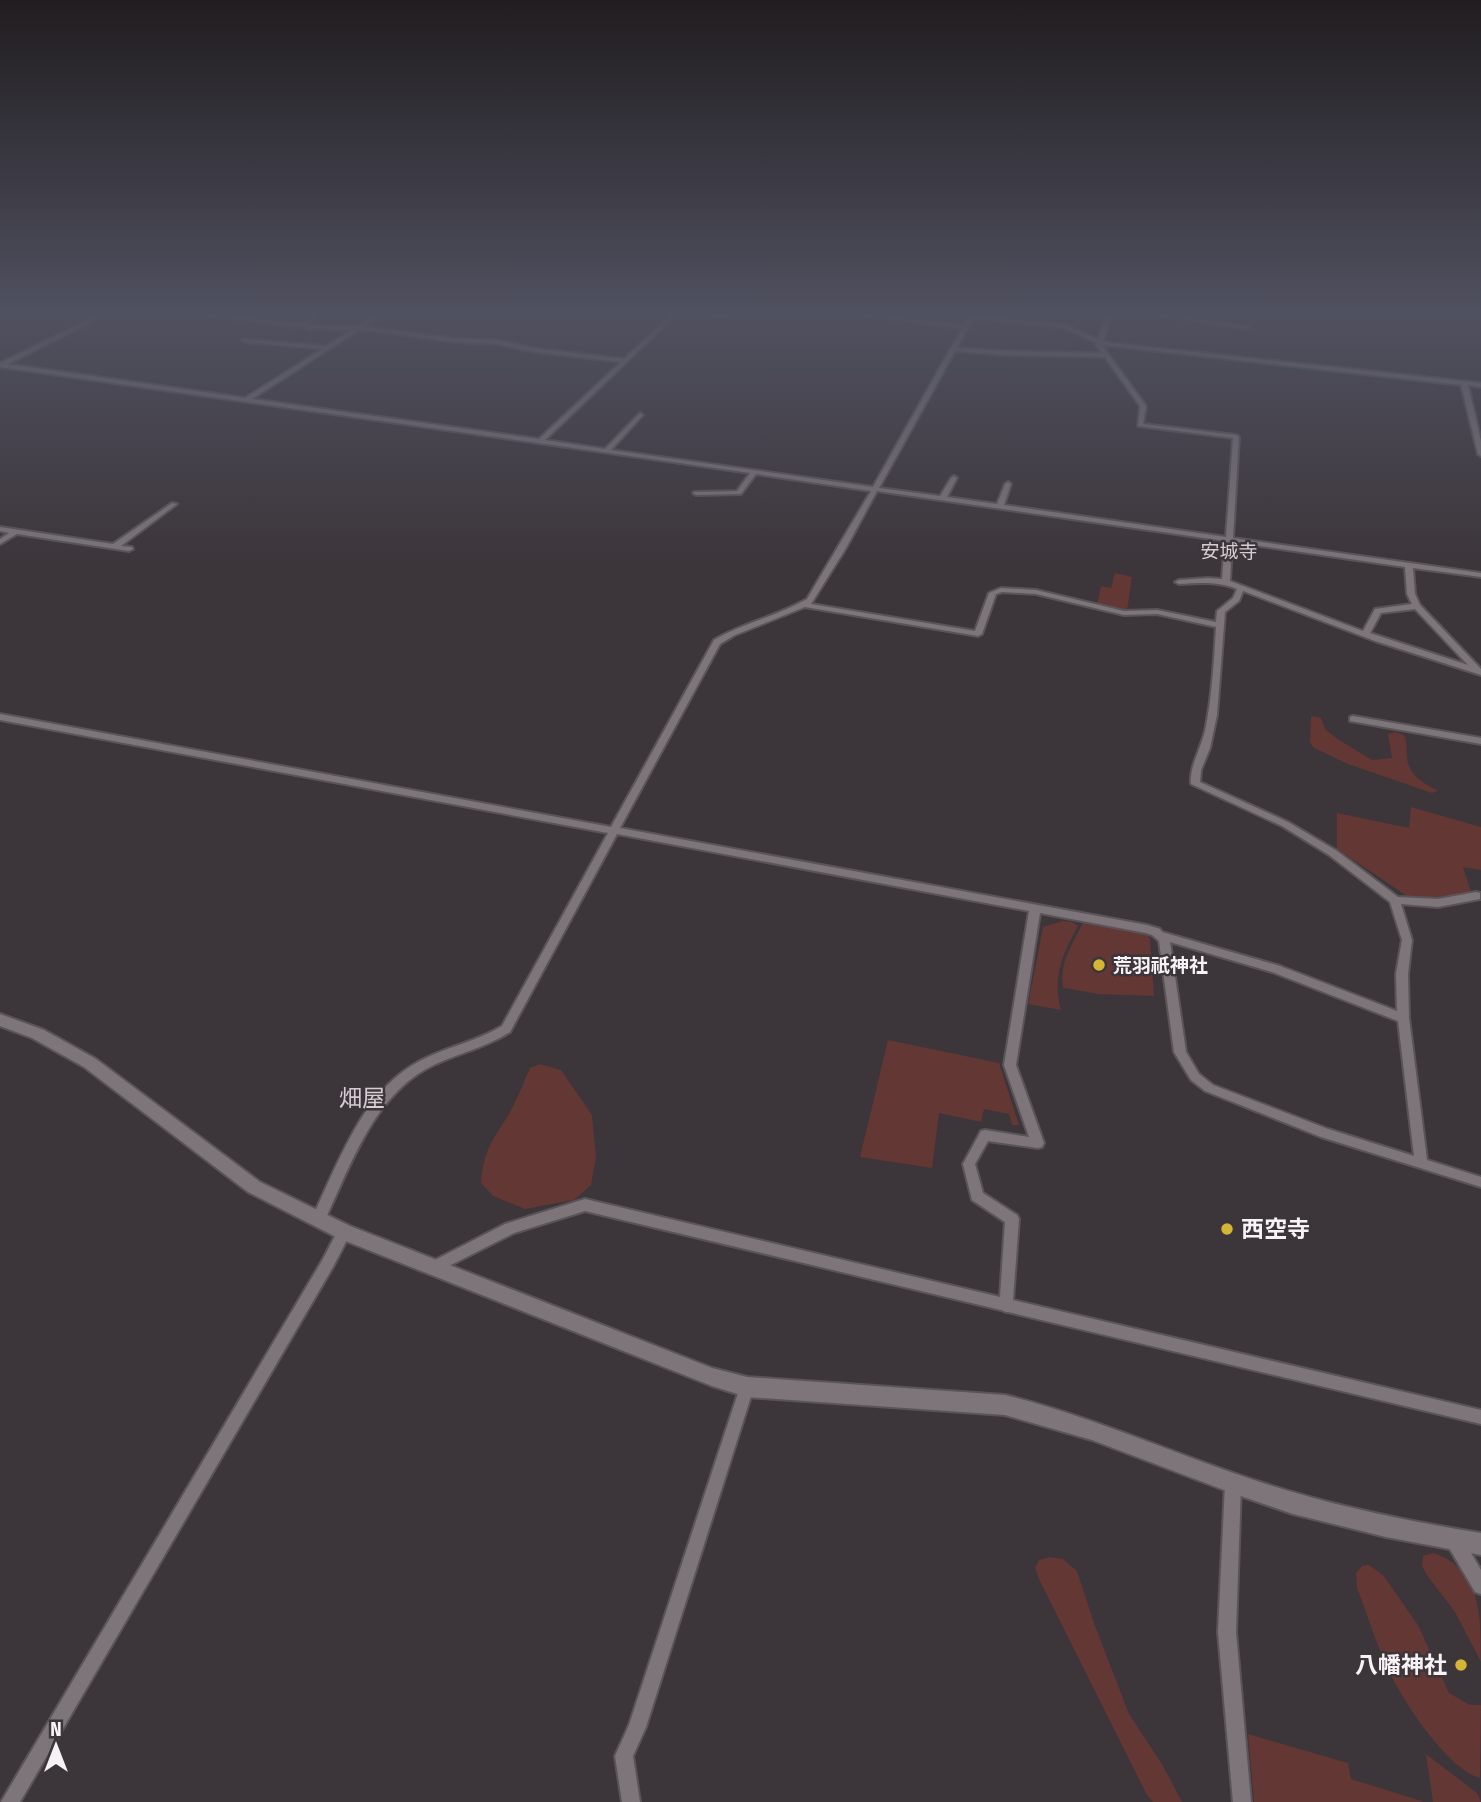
<svg xmlns="http://www.w3.org/2000/svg" width="1481" height="1802" font-family="'Fira Sans Condensed','Noto Sans JP',sans-serif">
<style>
.green{fill:#633734}
.lines{fill:none;stroke-linecap:round;stroke-linejoin:round}
.minor-casing{stroke:#5a5458;stroke-width:4}
.tertiary-casing{stroke:#5a5458;stroke-width:4}
.minor{fill:#7d757a;fill-rule:evenodd}
.tertiary{fill:#7d757a;fill-rule:evenodd}
.poi-dot{fill:#d5b534;stroke:#3c353a;stroke-width:2.5}
.labels{text-anchor:middle;dominant-baseline:central;stroke-width:5;stroke-linejoin:round;paint-order:stroke}
.far-quarter-label{font-size:19px;fill:#d6cdd3;stroke:#3c353a}
.poi-label{font-size:19px;font-weight:bold;fill:#f7f2f5;stroke:#3c353a;text-anchor:start}
.quarter-label{font-size:23px;fill:#d6cdd3;stroke:#3c353a}
.near-poi-label{font-size:23px;font-weight:bold;fill:#f7f2f5;stroke:#3c353a;text-anchor:start}
</style>
<rect width="100%" height="100%" fill="#3c353a"/>
<path class="green" d="M1115,573l17,4 -5,34 -30,-6 4,-19 10,2z
M1314,716l7,2 4,11 11,9 36,22 20,-2 -4,-24 7,-2 9,3c4,9 2,13 3,23 2,18 17,25 31,33l-6,2 -84,-29 -34,-16 -4,-6 1,-25z
M1411,807l70,20v43l-18,-3 8,25 -31,8 -30,-2 -73,-49v-36l72,15z
M1063,921l9,1 6,4c-16,29 -26,52 -17,84l-33,-6 15,-77z
M1083,922l64,12 3,5 4,57 -55,-2 -36,-6c-4,-27 10,-43 20,-66z
M888,1040l111,23 20,62h-7l-3,-11 -25,-5 -3,13 -42,-9 -7,55 -72,-11z
M540,1064l21,6 31,45 4,42 -5,28 -17,15 -49,9 -32,-13 -12,-13c3,-44 20,-49 36,-85 5,-10 8,-20 13,-30z
M1433,1553c48,15 48,62 48,109l-26,-50 -29,-38 -4,-8 1,-10z
M1050,1557l13,2 14,12 17,52 35,91 33,50 20,38h-29l-6,-7 -108,-216 -4,-11 4,-8z
M1369,1565l14,10 35,50 31,68 21,12h11l-1,73c-30,-8 -70,-67 -85,-95 -16,-29 -26,-64 -38,-95l-1,-15 6,-7z
M1248,1734l100,29 3,16 74,23h-171z
M1426,1754l51,39 4,9h-48z"/>
<g class="lines">
<g class="minor-casing">
<path id="minor" d="M98,315h7l-97,49 237,34 77,-49 -77,-7 -3,-2 1,-1 83,7 26,-16 -40,-1 -108,-14h19l78,9 12,-9h6l-12,10 50,2 18,-12h6l-17,12 89,11 44,2 37,8 90,11 47,-44h5l-131,125 60,9 35,-36 3,2 -1,1 -31,34 262,37 89,-159 -108,-13h20l90,10 5,-10h5l91,9 33,15 8,-24h6l-9,26 8,2 370,40v4l-13,-2 13,56v15l-3,-2 -17,-69 -359,-40 44,61 -3,18 93,11 3,2 -6,101 248,35v4l-68,-9 2,26 5,11 61,64v6l-106,-34 -132,-50 -4,10 -14,11 -8,103 -7,33 -9,22 -1,12 88,40 49,29 61,46 40,2 38,-7 4,1v6l-42,8 -37,-3 11,36 -4,34 1,44 18,142 54,17v10l-160,-50 -116,-46 -14,-11 -17,-28 -15,-111 -7,-6 -6,-2 -106,-20 -24,152 28,78 -2,4 -4,1 -50,-7 -13,23 8,29 34,22 2,4 -6,81 468,110v14l-473,-112h-2l-5,-2 -416,-99 -71,22 -73,37 -5,2 -5,-2 -2,-4 2,-4 74,-38 80,-25 415,98 5,-75 -33,-22 -9,-36 18,-33 4,-1 44,7 -25,-72 25,-154 -412,-77 -107,198c-26,17 -57,22 -84,37 -55,31 -77,101 -103,155l-5,2 -5,-2 -2,-4c27,-55 50,-127 107,-158 27,-15 58,-20 84,-36l106,-193 -608,-113v-6l611,113 103,-187c29,-17 63,-24 93,-41l64,-108 -115,-17 -15,20 -45,1 -3,-2 1,-1 43,-1 13,-18 -750,-106v-4zM973,319l91,9 33,15 -1,2 6,8 -96,-2 -49,-3zM359,330l17,1 77,11 44,2 37,8 87,10 -82,77 -287,-40zM955,351l51,4 99,2 35,49 -2,20 95,12 -7,99 -222,-32 7,-21 -3,-2 -3,2 -8,20 -50,-7 10,-19 -3,-2 -3,2 -11,18 -61,-8zM877,491l348,50 -3,38 -14,-1 -29,2 -4,2 4,2c21,-1 38,-3 58,5l-4,9 -16,13 -1,11 -59,-12 -33,1 -88,-21 -35,-2 -12,5 -14,38 -164,-27 35,-56zM1232,542l173,25 2,27 5,10 -37,5 -12,22 -133,-50zM1002,592l34,2 88,21 33,-1 59,13c-2,34 -4,70 -11,104 -4,17 -16,37 -14,53l91,42 47,29 61,47 12,38 -6,34 1,37 -117,-45 -118,-34 -2,-3 -13,-4 -527,-97 100,-184 15,-9 70,-28 173,29 4,-2 14,-40zM1415,609l53,56 -98,-32 11,-20zM1170,942l102,30 126,49 16,135 -86,-27 -115,-44 -14,-11 -13,-22z
M708,315h19l-2,2z
M1155,315h17l78,12 -3,2z
M172,503l5,1 -56,42 11,1 1,2 -4,2 -112,-17 -17,10v-5l9,-6 -9,-2v-4l113,17z
M1353,716l128,22v6l-131,-23v-4z
M344,1226l5,2 2,4 -18,35 -313,535h-19l322,-543 16,-31z
M747,1380l5,2 2,5 -108,340 -13,29 7,46h-18l-7,-46 14,-31 111,-338 2,-5z
M1233,1476l6,2 2,6 -5,148 15,170h-18l-15,-170 7,-148 2,-6z
M1454,1532l6,2 21,36v24l-6,-2 -27,-46 -2,-6 2,-6z"/>
</g>
<g class="tertiary-casing">
<path id="tertiary" d="M0,1014l44,16 52,29 164,123 90,44 362,142 35,9 258,18c89,22 171,60 258,88 71,23 144,38 218,50v22l-95,-18 -93,-23 -61,-21 -140,-53 -87,-25 -258,-18 -35,-11 -374,-148 -90,-46 -164,-125 -52,-29 -32,-12z"/>
</g>
<use href="#minor" class="minor"/>
<use href="#tertiary" class="tertiary"/>
</g>
<linearGradient id="sky" x2="0" y2="1"><stop stop-color="#211d20"/><stop offset="0.55" stop-color="#505160"/><stop offset="1" stop-color="#505160" stop-opacity="0"/></linearGradient>
<rect width="1481" height="568" fill="url(#sky)"/>
<g class="poi-dot">
<circle cx="1099" cy="965" r="7"/>
<circle cx="1227" cy="1229" r="7"/>
<circle cx="1461" cy="1665" r="7"/>
</g>
<g class="labels">
<g class="far-quarter-label">
<text x="1229" y="551">安城寺</text>
</g>
<g class="poi-label">
<text x="1113" y="965">荒羽祇神社</text>
</g>
<g class="quarter-label">
<text x="362" y="1098">畑屋</text>
</g>
<g class="near-poi-label">
<text x="1241" y="1229">西空寺</text>
<text x="1447" y="1665" text-anchor="end">八幡神社</text>
</g>
</g>
<g transform="translate(56 1746)" stroke="#3c353a" stroke-width="5" paint-order="stroke">
<path d="M0-5L12 26L0 18L-12 26Z" fill="#f7f2f5"/>
<text y="-10" font-size="19" font-weight="bold" text-anchor="middle" fill="#f7f2f5">N</text>
</g>
</svg>
